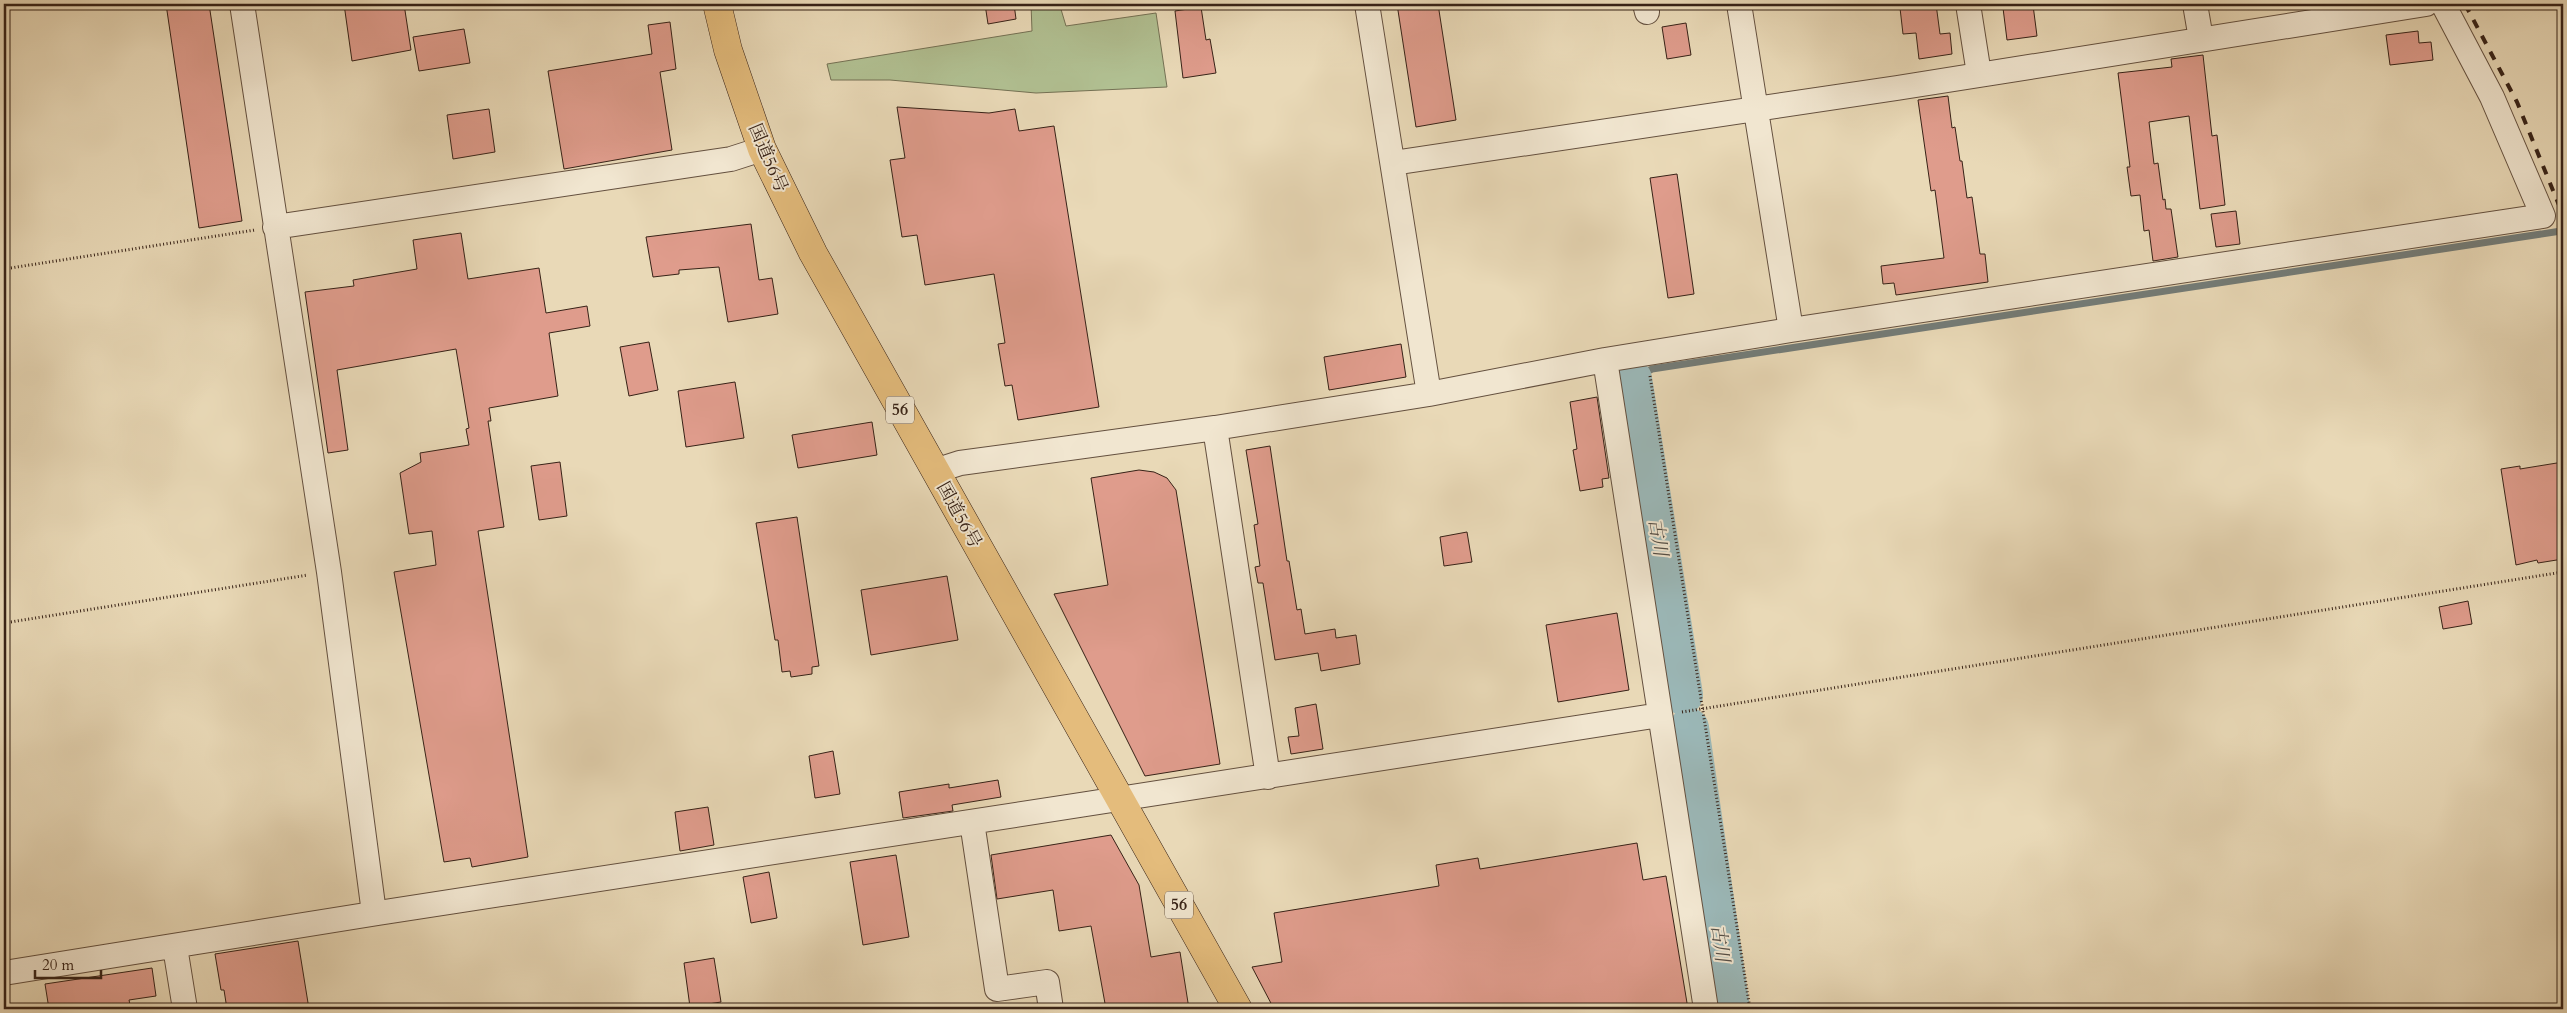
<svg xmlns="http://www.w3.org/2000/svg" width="2567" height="1013" font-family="Cardo,'Noto Serif JP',serif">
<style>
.green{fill:#b1c092;stroke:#747154}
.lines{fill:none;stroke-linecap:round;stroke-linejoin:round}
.stream{stroke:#737c78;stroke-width:7}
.river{stroke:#9bb8b8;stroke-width:40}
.building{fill:#df9c8c;stroke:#372217}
.minor-casing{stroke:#64503f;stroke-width:26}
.highway-casing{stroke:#372217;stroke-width:29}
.path{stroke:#372217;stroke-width:3;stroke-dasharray:1 2.5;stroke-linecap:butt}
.minor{stroke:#f1e6d0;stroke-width:24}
.highway{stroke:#e4bc7c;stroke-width:28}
.rail{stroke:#372217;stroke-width:4;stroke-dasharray:9 9;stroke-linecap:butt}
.labels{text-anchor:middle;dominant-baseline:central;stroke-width:4;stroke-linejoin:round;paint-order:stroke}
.shield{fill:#f1e6d0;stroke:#6f5d4e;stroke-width:1}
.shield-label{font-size:16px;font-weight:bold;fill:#372217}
.street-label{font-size:18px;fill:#372217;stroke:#f1e6d0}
.water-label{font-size:19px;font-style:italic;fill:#554f47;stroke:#f1e6d0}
</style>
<rect width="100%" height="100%" fill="#e9d9b7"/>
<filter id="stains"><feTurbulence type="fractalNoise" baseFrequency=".004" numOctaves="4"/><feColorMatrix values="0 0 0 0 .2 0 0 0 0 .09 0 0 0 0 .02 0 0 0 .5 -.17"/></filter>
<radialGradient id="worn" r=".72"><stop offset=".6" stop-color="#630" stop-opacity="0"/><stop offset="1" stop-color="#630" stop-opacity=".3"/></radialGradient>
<path class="green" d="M1031,4l29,2 6,20 90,-13 11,74 -131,6 -146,-13h-59l-4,-16 205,-33z"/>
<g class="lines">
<path class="stream" d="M1632,379l20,-10 909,-138"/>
<path class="river" d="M1632,379l51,316
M1689,728l41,281"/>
</g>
<path class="building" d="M166,4h43l33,217 -43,7z
M344,4h60l7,46 -59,11z
M985,4h29l2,15 -28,5z
M1397,4h41l18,116 -40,7z
M1936,4l4,30 10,-1 2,21 -33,5 -3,-26 -13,1 -3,-26z
M2033,5l4,31 -30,4 -4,-32z
M1201,7l5,33 4,-1 6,34 -33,5 -8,-67z
M670,22l6,47 -16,3 12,78 -108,19 -16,-98 104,-17 -4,-29z
M1686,23l5,32 -24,4 -5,-32z
M464,29l6,34 -51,8 -6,-34z
M2418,31l1,12 12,-1 2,18 -43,5 -4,-30z
M2203,55l9,81 5,-1 8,70 -25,4 -11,-93 -40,6 5,42 4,-1 5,37 2,-1 1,10h5l7,48 -25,4 -4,-31 -5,1 -4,-36 -9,1 -4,-29h3l-12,-94 54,-6 -1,-8z
M1948,96l4,32 3,-1 5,34h2l5,37 5,-1 8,57h5l3,28 -92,13 -2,-12 -11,1 -2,-18 63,-8 -9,-68 -4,1 -13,-91z
M897,107l92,6 26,-4 4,22 35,-5 45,281 -81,13 -6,-35 -7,1 -7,-42 7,-1 -11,-69 -69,11 -8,-50 -15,2 -12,-77 15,-2z
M489,109l6,43 -42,7 -6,-44z
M1677,174l17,120 -26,4 -18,-120z
M2236,211l4,33 -24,3 -5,-33z
M751,224l8,56 13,-2 6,36 -50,8 -9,-55 -40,3v4l-26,3 -7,-40z
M461,233l7,46 71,-11 7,45 41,-7 3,20 -41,7 9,63 -69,12 2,13h-3l16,106 -26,4 50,326 -56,10 -2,-9 -26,4 -50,-290 42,-7 -4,-34 -23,3 -9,-61 21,-11 -1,-9 49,-8 -3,-16 3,-1 -13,-79 -119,21 11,80 -20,3 -23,-161 49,-6 -1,-6 64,-11 -4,-29z
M649,342l9,48 -29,6 -9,-49z
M1401,344l5,33 -77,13 -5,-33z
M735,382l9,56 -58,9 -8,-56z
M1597,397l12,81 -7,1 1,8 -23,4 -7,-41 4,-1 -7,-47z
M872,422l5,33 -79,13 -6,-33z
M1270,446l17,115h2l8,49 4,-1 4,25 30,-5 1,9 20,-3 4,29 -39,7 -3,-18 -43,7 -12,-77h-5l-3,-16 5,-1 -6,-41 4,-1 -12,-74z
M560,462l7,54 -28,4 -8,-54z
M2563,462v97l-25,4 -1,-3 -21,5 -15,-96 19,-3v3z
M1139,470l15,2 13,6 9,12 44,274 -75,12 -91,-182 54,-9 -17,-107z
M797,517l22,149 -7,1v7l-21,3 -1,-6 -8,1 -4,-32h-3l-19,-117z
M1467,532l5,30 -28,4 -4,-29z
M947,576l11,64 -87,15 -10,-65z
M2468,601l4,23 -29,5 -4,-22z
M1617,613l12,77 -71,12 -12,-77z
M1316,704l7,45 -32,5 -3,-17 11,-1 -4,-28z
M833,751l7,43 -25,4 -6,-42z
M998,780l3,17 -49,8 1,6 -50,7 -4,-26 50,-8v4z
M708,807l6,38 -34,6 -5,-39z
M1111,835l28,50 12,72 29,-5 9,57h-83l-15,-83 -32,5 -6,-41 -56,9 -6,-44z
M1637,843l6,37 23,-4 22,133h-414l-22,-42 30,-5 -8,-49 165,-27 -3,-21 42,-7 2,11z
M896,855l13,82 -46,8 -13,-83z
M769,872l8,46 -26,5 -8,-46z
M298,941l11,68h-82l-3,-19h-3l-6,-36z
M714,958l7,44 -31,5 -6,-44z
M152,968l4,28 -27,4 2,9h-82l-4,-25z"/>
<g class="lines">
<g class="minor-casing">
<path id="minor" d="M242,4l87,568 45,341
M1367,4l62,390
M1645,4l2,8
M1739,4l52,326
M1968,4l11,70
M2195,4l6,35
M1393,163l504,-75 529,-84
M275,227l456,-68 31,-10
M1605,360l101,649
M935,471l25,-8 255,-35
M1268,777l-53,-349 214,-34 176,-34 186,-30 752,-114 -51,-119 -49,-93
M972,822l25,167 50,-7 4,27
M175,947l10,62
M4,973c125,-19 249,-41 374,-60 427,-66 855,-131 1282,-198"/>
</g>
<g class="highway-casing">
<path id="highway" d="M717,4l11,46 34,99 51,104 425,756"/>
</g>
<path class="path" d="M4,269l251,-39
M1650,376l100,633
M4,623l304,-48
M1682,712l881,-140"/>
<use href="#minor" class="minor"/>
<use href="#highway" class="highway"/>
<path class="rail" d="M2465,4l52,98 46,113"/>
</g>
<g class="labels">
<g class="shield">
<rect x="886" y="396.5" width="28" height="27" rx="4"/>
<rect x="1165" y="891.5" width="28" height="27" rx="4"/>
</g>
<g class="shield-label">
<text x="900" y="410">56</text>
<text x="1179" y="905">56</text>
</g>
<g class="street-label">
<text transform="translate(768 158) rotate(67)">国道56号</text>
<text transform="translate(959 515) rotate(61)">国道56号</text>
</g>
<g class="water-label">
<text transform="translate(1658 537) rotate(81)">古川</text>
<text transform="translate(1720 943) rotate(82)">古川</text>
</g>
</g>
<rect width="2567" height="1013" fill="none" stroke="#e9d9b7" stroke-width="20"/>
<rect x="5" y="5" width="2557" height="1003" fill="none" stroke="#372217" stroke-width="2.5"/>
<rect x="10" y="10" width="2547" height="993" fill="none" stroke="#372217"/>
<path d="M35 970v8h66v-8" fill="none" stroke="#372217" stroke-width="2.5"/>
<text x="42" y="970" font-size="15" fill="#372217" stroke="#f1e6d0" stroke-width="4" paint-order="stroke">20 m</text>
<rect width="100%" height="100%" filter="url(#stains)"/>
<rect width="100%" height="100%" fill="url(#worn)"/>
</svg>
